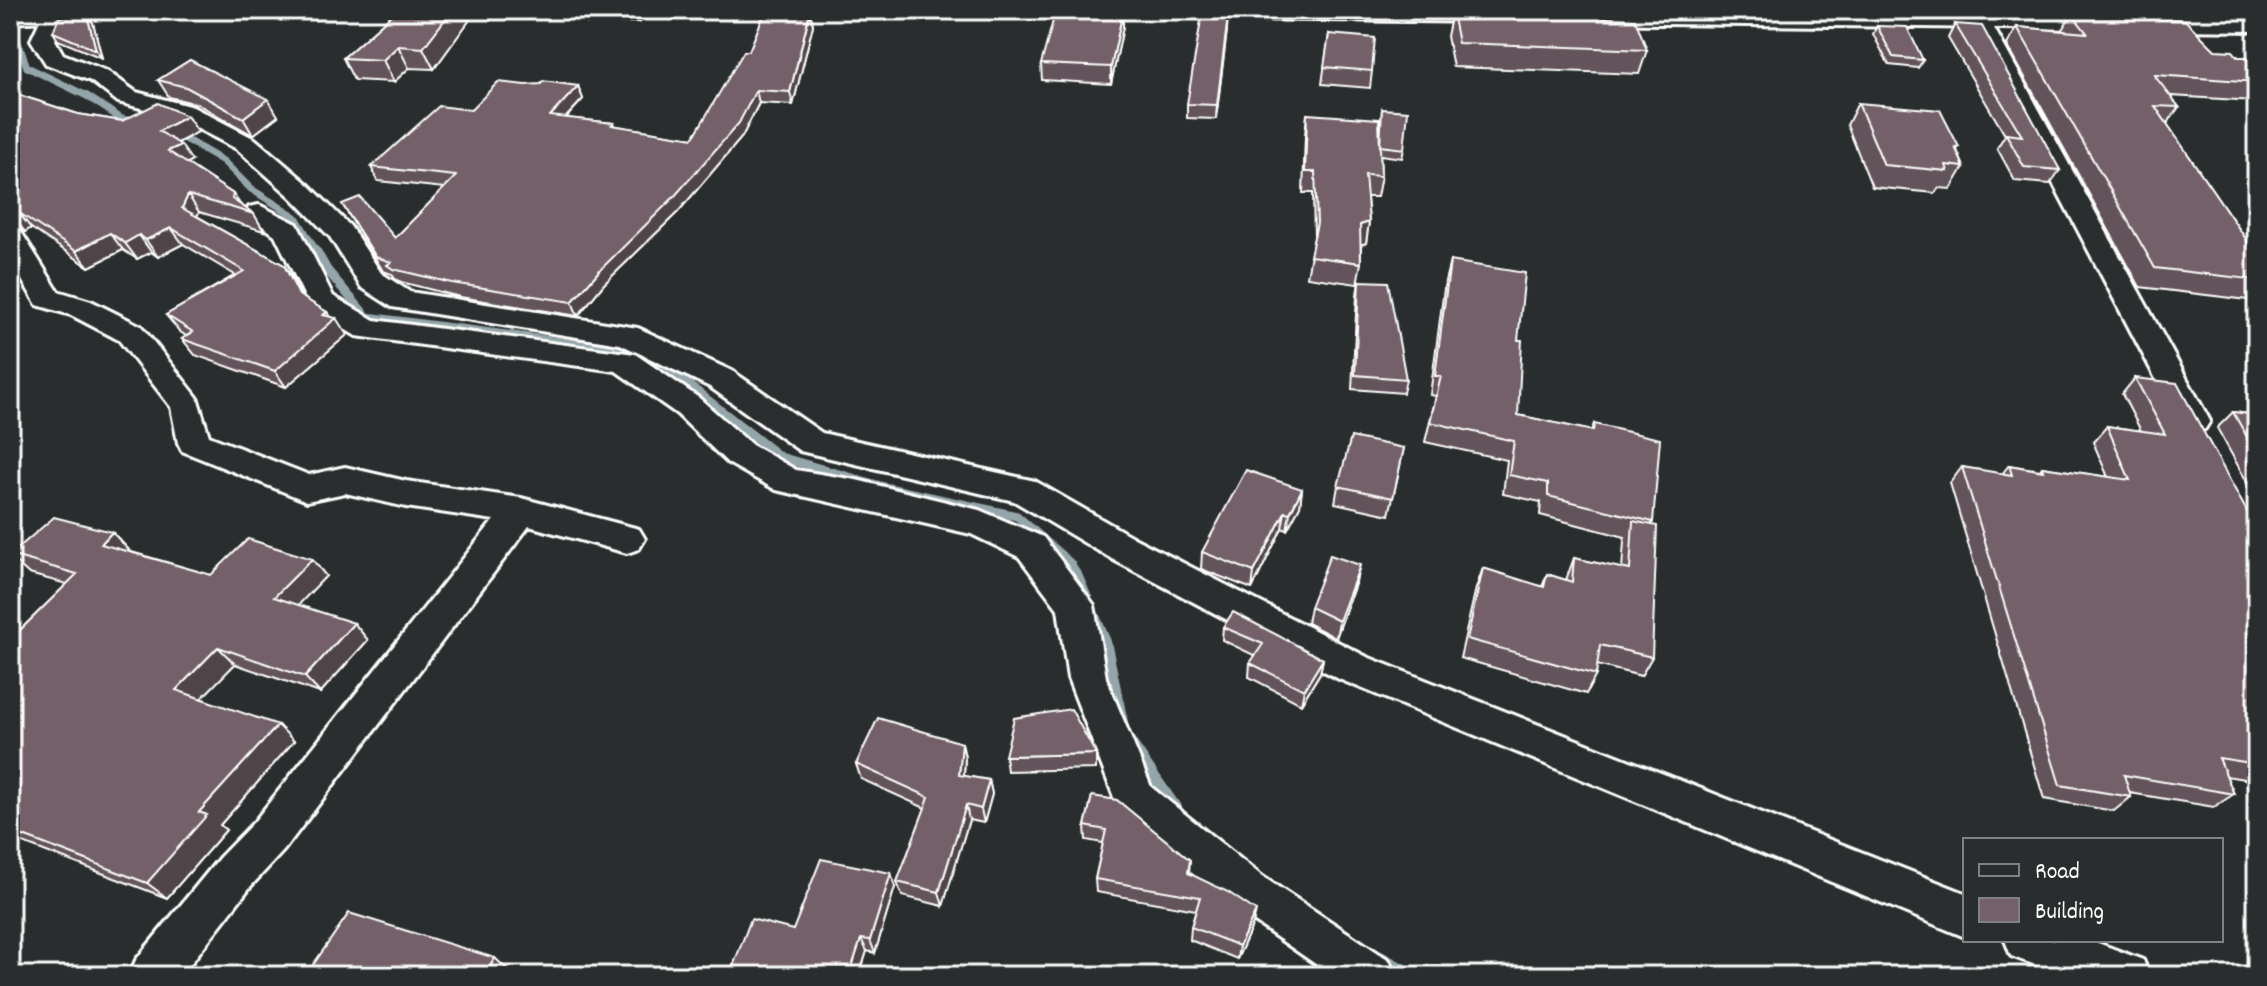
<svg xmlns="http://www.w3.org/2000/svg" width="2267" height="986" font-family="Dekko,sans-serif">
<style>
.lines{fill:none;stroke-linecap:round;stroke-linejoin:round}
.stream-far2{stroke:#94a6aa;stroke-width:7}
.stream-far1{stroke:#94a6aa;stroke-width:9}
.stream{stroke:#94a6aa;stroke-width:12}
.street-casing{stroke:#fff;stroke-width:6}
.secondary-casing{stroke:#fff;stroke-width:6}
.street{fill:#2a2d2e;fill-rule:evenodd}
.secondary{fill:#2a2d2e;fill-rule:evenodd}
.wall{fill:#63535a;stroke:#fff;stroke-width:2}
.shaded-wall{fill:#50444a;stroke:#fff;stroke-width:2}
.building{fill:#736169;stroke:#fff;stroke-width:2}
</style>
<rect width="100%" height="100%" fill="#2a2d2e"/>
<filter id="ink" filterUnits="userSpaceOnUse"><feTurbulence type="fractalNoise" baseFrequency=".0125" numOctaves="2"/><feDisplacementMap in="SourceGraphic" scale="16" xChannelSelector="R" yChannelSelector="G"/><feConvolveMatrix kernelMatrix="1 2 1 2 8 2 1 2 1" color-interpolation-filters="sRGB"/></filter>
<g filter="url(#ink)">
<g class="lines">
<path class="stream-far2" d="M14,31l13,36 60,29 33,22 17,5
M175,133l48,28 28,28 45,28 22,37"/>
<path class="stream-far1" d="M317,252l10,18 40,47 263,34 60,35 90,71 104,30 133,29 54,48 6,13"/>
<path class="stream" d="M1076,575l29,67 17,80
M1129,741l50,72
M1380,957l35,19"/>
<g class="street-casing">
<path id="street" d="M45,10l22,1 -12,29 8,14 44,17 29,21 57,15 62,32 54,46 41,41 31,47 29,19 228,36 94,43 90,62 213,48 101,58 231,118 598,236v44l-626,-258 -227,-120 -98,-58 -214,-50 -90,-64 -90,-43 -228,-37 -31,-20 -31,-50 -39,-40 -54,-48 -62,-32 -57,-15 -27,-21 -45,-17 -15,-24z
M1977,10l8,2 3,5 222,404 -5,8 -11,4 -11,-4 -5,-8 -212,-404 3,-5z
M259,205l38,19 36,72 41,24 261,34 64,44 53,47 44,25 60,10 123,30 64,27 51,68 12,73 45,109 112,90 126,83 7,16h-63l-100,-69 -113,-94 -52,-135 -10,-69 -39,-52 -48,-23 -195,-44 -48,-27 -51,-49 -61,-43 -260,-35 -45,-27 -36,-74 -30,-22 4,-6z
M10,227l10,3 38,61 33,10 50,25 56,71 12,39 100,39 36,-8 61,14 115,17 118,31 6,10 -6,10 -12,4 -98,-27 -245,324 -34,37 -69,89h-52l7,-16 84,-103 34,-35 240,-302 -88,-13 -61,-14 -38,8 -125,-50 -4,-8 -7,-36 -52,-67 -48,-25 -34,-10 -27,-45z
M2005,940h85l53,20 7,16h-85l-54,-20z"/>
</g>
<g class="secondary-casing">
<path id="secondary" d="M10,10h85l-5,6 -10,3 -70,4z
M1214,10l1043,3v18l-1028,-12 -10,-3z"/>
</g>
<use href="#street" class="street"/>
<use href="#secondary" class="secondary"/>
</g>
<path class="wall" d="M397,10h67l5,11 -35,48 -25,-1 -15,14 -40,-2 -11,-22z
M582,10h65l-7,12 -53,1z
M810,12l3,13 -20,80 -34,-2 -17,34 -64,75 -74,72 -26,32 -118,-19 -59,-15 -6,-3 -3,-5 -9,-3 -41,-67 53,34 50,-50 -67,-7 -7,-14 100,-57 54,-25 53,1 5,13 -17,19 48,5 1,3 78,12 56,-87z
M1452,13l195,37 -8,24 -186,-7 -6,-31z
M2072,14l166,43 19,12v30l-2,2 -85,-5 9,11 -12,17 90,131v46l-117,-14 -133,-242 10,-18 44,4z
M93,23l9,35 -44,-18 -5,-8z
M1955,24l105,146 -10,14 -35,-3 -18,-33 8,-13 -57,-97z
M1877,26l46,34 -5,8 -29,-3 -16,-31z
M1123,27l-12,57 -69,-4 -1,-16z
M1227,30l-11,89 -29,-1v-14z
M1329,34l43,37 -2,17 -48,-4z
M190,60l88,56 -25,19 -56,-31 -28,-7 -11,-17z
M10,92l68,22 44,7 65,-5 11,16 -20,11 14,18 -5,3 46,30 7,10 14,10 10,17 -65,-19 -2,4 87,49 10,16 8,16 25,15 20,23 -61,52 -91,-32 -13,-16 4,-3 -7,-5 -13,-16 69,-40 -52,-31 -25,13 -7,-5 -14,7 -14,-9 -34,17 -58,-39 -6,4 -15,-7z
M1858,103l101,44 -2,3 7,17 -13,22 -12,-1 -4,5 -63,-6 -25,-62z
M1382,109l22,40 -2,9 -22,-3 1,21 -4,21h-10l2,25 -3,21 -5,2v18l-4,21 -50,-7 7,-40 -1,-44h-10l2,-58 2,-21 73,19z
M1450,261l68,79v75l73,16 3,-7 59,98 -2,3 1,132 -11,19 -44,-11 -1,10 -10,19 -126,-36 16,-70 7,-20 59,19 5,-13 19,6 8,-22 48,11 2,-28 1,-4 -85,-22 1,-13 -38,-8 4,-34 -82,-18 11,-46 -6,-1 15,-114z
M1359,281l47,98 -3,14 -51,-4 5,-94z
M2135,378l122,152v251l-31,-5 8,18 -20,13 -84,-14 1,4 -17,14 -70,-12 -94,-316 12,-16 40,7 7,-9 31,5 2,-3 66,10 -15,-35 14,-16 34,5 -19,-37z
M2233,412l24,3v85l-40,-72z
M1404,448l-15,67 -54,-12 3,-17z
M1302,489l-2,17 -13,24 -5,-2 -30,61 -51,-20 1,-17z
M112,532l17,18 -1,1 83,24 115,1 -28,29 70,35 -48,53 -85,-29 -34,34 93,43 -74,84 6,5 -59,68 -157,-60v-198l57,-56 -38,-10 -19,-17z
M1356,581l-20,57 -29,-15 3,-16z
M1223,627l100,32 -3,14 -19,31 -52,-27 1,-14 6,-7 -34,-16z
M962,743l3,15 -1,18 25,4 3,14 -8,29 -15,-3 -26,86 -41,-10 -5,-14 28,-74 -64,-29 -5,-15z
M1096,754v15l-89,2 -2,-15z
M1092,796l98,64 -1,13 64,51 -16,35 -47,-19 1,-13 5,-17 -100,-18 -1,-13 8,-36 -17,-3 -1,-14z
M891,873l4,14 -20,66 -8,-2 -8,25h-122l-5,-7 61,-39z"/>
<path class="shaded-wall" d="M452,10h12l5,11 -35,48 -11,-21z
M636,10h11l-7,12z
M1123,11v16l-12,57v-17z
M810,12l3,13 -20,80 -3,-13z
M87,15l6,8 9,35 -6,-8z
M1228,16l-1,14 -11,89 1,-14z
M398,46l11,22 -15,14 -11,-22z
M578,86l5,13 -28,30 -5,-13z
M756,90l3,13 -17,34 -64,75 -74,72 -26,32 -6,-14z
M268,99l10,17 -25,19 -10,-17z
M187,116l11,16 -28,15 -11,-16z
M181,145l11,16 -13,6 -11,-16z
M188,195l11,17 -6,12 -11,-16z
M18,212l13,16 -6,4 -14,-17z
M1369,222l-3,21 -10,3 4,-21z
M171,228l12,16 -25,13 -12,-17z
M110,233l13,17 -34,17 -13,-16z
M139,235l12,17 -14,7 -12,-16z
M284,265l10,16 15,31 -10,-17z
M327,312l6,9 3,-3 11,17 -61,52 -11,-16z
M1302,489l-2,17 -13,24 3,-17z
M1285,512l-3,16 -30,61 2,-17z
M112,532l17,18 -10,11 -18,-17z
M312,559l14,17 -37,39 -15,-18z
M1360,565l-4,16 -20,57 3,-17z
M354,623l14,17 -48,53 -15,-16z
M218,647l17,17 -41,42 -18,-16z
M1323,659l-3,14 -19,31 3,-14z
M278,725l16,16 -74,84 6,5 -59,68 -20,-15 52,-71z
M962,743l3,15 -2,32 -4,-15z
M989,780l3,14 -8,29 -3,-14z
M966,805l3,15 -26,86 -4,-14z
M891,873l4,14 -20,66 -5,-13z
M1256,911l-3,13 -16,35 2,-13z
M861,939l6,12 -8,25h-10z
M495,958l19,18h-30z"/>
<path class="building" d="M397,10h55l-29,38 -25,-2 -15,14 -40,-2z
M1056,10l67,1 -12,56 -70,-3z
M765,12h45l-20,80 -34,-2 -17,33 -66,75 -74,73 -27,31 -120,-19 -59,-14 -6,-4 4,-3 -15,-5 -34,-53 18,-7 35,41 61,-62 -85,-9 68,-61 32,4 27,-28 27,3 16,-1 2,-3 35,5 -28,30 64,7 -2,2 81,13 51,-87h5z
M1452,13l183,6 12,31 -189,-7z
M1202,14l26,2 -11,89 -30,-1z
M2072,14l113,6 30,30 18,1 5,6h9l10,12v13l-103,-7 25,32 -24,-1 102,149v25l-102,-12 -138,-241 70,6z
M87,15l9,35 -43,-18 6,-15z
M1955,24l27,2 78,144 -36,-3 -18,-33 16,2z
M1877,26l30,1 16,33 -30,-3z
M1329,34l46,4 -3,33 -48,-4z
M190,60l78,39 -25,19 -57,-31 -28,-7z
M10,92l68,22 44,7 36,-18 29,13 -28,15 22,14 -13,6 65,43 -1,5 22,15 -66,-19 -6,13 102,57 15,30 28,17 -4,3 13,3 -61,53 -93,-32 11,-7 -27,-17 78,-44 -73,-43 -25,12 -7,-5 -14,8 -15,-10 -34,18 -58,-39 -8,3z
M1858,103l82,7 19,37h-4l9,20 -18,-2 2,6 -64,-6z
M1382,109l26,2 -4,38 -24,-3z
M1307,114l72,5 2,57 -16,-1 4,47 -9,3 1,38 -51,-7 7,-33 -2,-51h-10z
M1450,261l75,12 -7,67h4l-4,75 75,16 1,-7 66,15 -7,83 -105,-26v-13l-39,-8 5,-34 -84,-19 11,-46h-6z
M1359,281l29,1 18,97 -51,-4z
M2135,378l42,5 80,147v234l-38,-6 15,36 -110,-19 7,22 -71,-12 -98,-318 50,8 -3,-10 34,6 -1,-4 88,13 -23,-54 58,8z
M2233,412l24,3v40z
M1351,437l53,11 -11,50 -55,-12z
M1246,470l56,19 -12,24 -5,-1 -31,60 -52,-20z
M54,517l58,15 -11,12 110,31 37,-36 64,20 -38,38 80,26 -49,54 -87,-30 -42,43 102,35 -79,87 8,3 -60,68 -137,-52v-191l67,-66 -67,-19z
M1633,521l24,5 -5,131 -52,-12 -4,30 -129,-36 16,-71 61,19 3,-13 25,8 2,-24 56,12z
M1330,555l30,10 -21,56 -29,-14z
M1233,612l90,47 -19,31 -54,-27 13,-19 -40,-17z
M1071,709l25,45 -91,2 9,-38z
M878,718l84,25 -3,32 30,5 -8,29 -15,-4 -27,87 -42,-10 32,-85 -73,-33z
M1092,796l25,4 73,60 -2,13 40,19 28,19 -17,35 -48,-19 9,-30 -105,-18 11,-49 -21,-4z
M821,859l70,14 -21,67 -9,-1 -12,37h-73l-44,-7 19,-50 42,11z
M349,913l146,45 -11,18 -178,-1z
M1352,973h8l4,3h-14z"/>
</g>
<rect width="2267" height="986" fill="none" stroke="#2a2d2e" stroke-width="40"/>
<rect x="20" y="20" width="2227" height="946" fill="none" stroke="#fff" stroke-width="3" filter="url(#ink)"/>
<rect x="1963" y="838" width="260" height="104" fill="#2a2d2e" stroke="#7f8182" stroke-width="2"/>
<rect x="1979" y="864" width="40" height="12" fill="#2a2d2e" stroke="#7f8182" stroke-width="2"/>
<text x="2035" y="878" font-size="24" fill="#ffffff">Road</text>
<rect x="1979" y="898" width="40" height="24" fill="#736169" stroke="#7f8182" stroke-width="2"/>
<text x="2035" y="918" font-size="24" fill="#ffffff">Building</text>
</svg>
